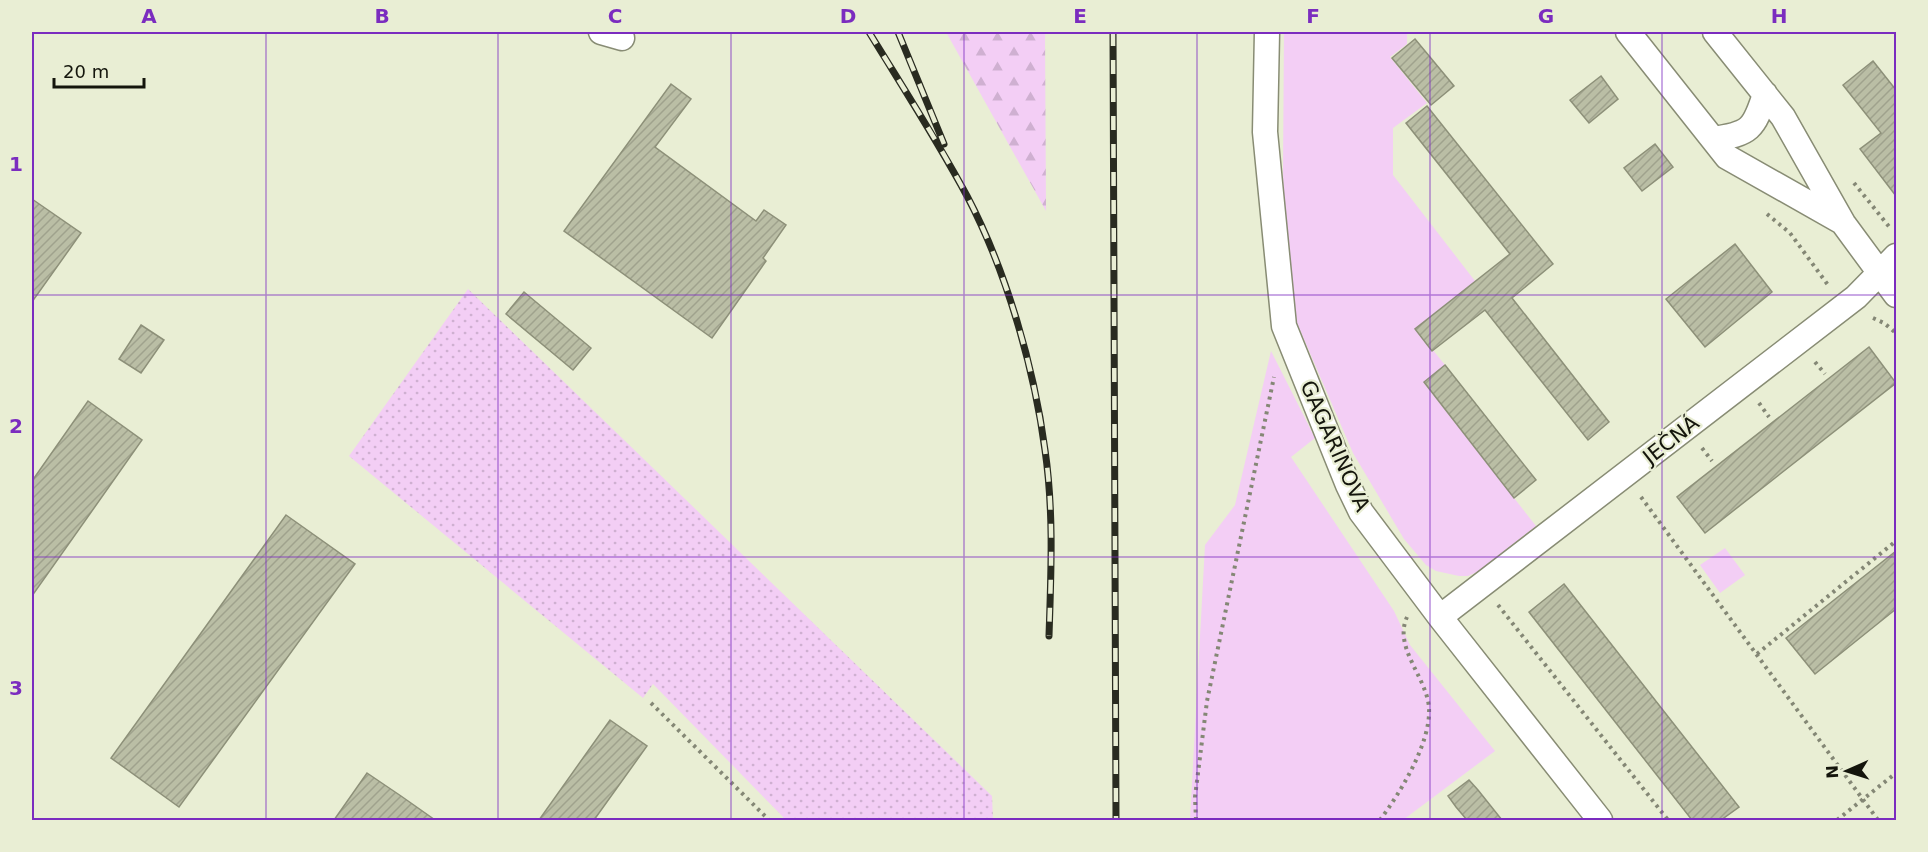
<svg xmlns="http://www.w3.org/2000/svg" width="1928" height="852" font-family="'DejaVu Sans',sans-serif">
<style>
.forest{fill:url(#forest-firs)}
.park{fill:#f3cef5}
.garden{fill:url(#garden-dots)}
.building{fill:url(#building-hatch);stroke:#8d9079;stroke-width:1.5}
.lines{fill:none;stroke-linecap:round;stroke-linejoin:round}
.street-casing{stroke:#888c74;stroke-width:27}
.path{stroke:#848775;stroke-width:4;stroke-dasharray:3 4.5;stroke-linecap:butt}
.street{stroke:#fff;stroke-width:24}
.rail-casing{stroke:#292b20;stroke-width:7}
.rail{stroke:#e9eed4;stroke-width:4.5;stroke-dasharray:14;stroke-linecap:butt}
.grid{fill:none;stroke:#7b2cbf;stroke-width:1.5;stroke-opacity:0.55}
.labels{text-anchor:middle;dominant-baseline:central;stroke-width:4.5;stroke-linejoin:round;paint-order:stroke}
.street-label{font-size:21px;fill:#14150c;stroke:#e9eed4}
.neatline{fill:none;stroke:#7b2cbf;stroke-width:2}
.grid-label{font-size:20px;text-anchor:middle;font-weight:bold;fill:#7b2cbf}
</style>
<defs>
<pattern id="forest-firs" width="22" height="20" patternUnits="userSpaceOnUse" patternTransform="scale(1.5)"><rect width="22" height="20" fill="#f3cef5"/><path d="M5 1l3.5 6h-7zM16 11l3.5 6h-7z" fill="#cfb0d1"/></pattern>
<pattern id="garden-dots" width="8" height="8" patternUnits="userSpaceOnUse" patternTransform="scale(1.5)"><rect width="8" height="8" fill="#f3cef5"/><path d="M2 2h.1M6 6h.1" fill="none" stroke="#cfb0d1" stroke-width="1.8" stroke-linecap="round"/></pattern>
<pattern id="building-hatch" width="6" height="6" patternUnits="userSpaceOnUse" patternTransform="scale(1.5)"><rect width="6" height="6" fill="#babea5"/><path d="M-1 1l2-2M0 6l6-6M5 7l2-2" fill="none" stroke="#9fa28d"/></pattern>
</defs>
<rect width="100%" height="100%" fill="#e9eed4"/>
<path class="forest" d="M946,32h99l1,179z"/>
<path class="park" d="M1284,32h123v12l-17,13 37,46 -34,25v47l82,106 -59,48 29,36 -21,18 112,143 -57,45 -11,5h-9l-23,-5 -10,-6 -22,-26 -51,-86 -56,-130 -12,-80 -2,-73z
M1271,351l44,87 -24,19 103,154 16,34 85,106 -92,69h-213l15,-275 30,-40z
M1725,548l20,27 -25,18 -20,-28z"/>
<path class="garden" d="M468,289l524,507 1,24h-207l-133,-136 -10,14 -294,-242z"/>
<path class="building" d="M1415,39l39,47 -23,19 -39,-47z
M1873,61l23,29v106l-36,-47 21,-16 -38,-48z
M1601,76l17,23 -29,24 -19,-23z
M671,84l20,15 -36,48 101,74 8,-11 22,15 -23,33 3,3 -54,77 -148,-107z
M1427,106l126,158 -41,34 97,124 -21,18 -103,-130 -53,41 -17,-22 95,-75 -104,-131z
M1655,144l18,23 -31,24 -18,-23z
M32,199l49,34 -49,69z
M1735,244l37,48 -67,55 -39,-48z
M524,292l67,56 -18,22 -67,-56z
M141,325l23,15 -23,33 -22,-14z
M1869,347l27,36 -191,150 -28,-36z
M1445,365l91,115 -22,18 -90,-116z
M88,401l54,39 -110,156v-115z
M286,515l69,49 -176,243 -68,-49z
M1896,551v58l-81,65 -29,-36z
M1564,584l175,223 -18,13h-29l-163,-208z
M610,720l37,26 -53,74h-55z
M367,773l34,23 34,24h-101z
M1469,780l9,10 24,30h-35l-11,-13 -8,-11z"/>
<g class="lines">
<g class="street-casing">
<path id="street" d="M601,32l21,6
M1267,32l-2,100 19,194 64,159 13,27 79,105 160,203
M1628,32l99,125 115,65
M1715,32l68,85 60,106 53,72
M1713,139c37,-5 41,-10 52,-45
M1440,617l416,-320 40,-41"/>
</g>
<path class="path" d="M1854,183l37,46
M1767,214l23,19 38,52
M1873,318l11,5 12,10
M1815,362l10,12
M1759,403l10,14
M1702,448l10,13
M1641,497l237,323
M1498,605l170,215
M1757,654l139,-113
M651,703l118,117
M1196,820l-1,-23 12,-96 67,-324
M1380,820c20,-27 51,-77 49,-112 -2,-31 -36,-60 -22,-91
M1837,820l59,-47"/>
<use href="#street" class="street"/>
<g class="rail-casing">
<path id="rail" d="M869,32c33,54 68,108 98,164 39,74 67,171 78,254 9,62 6,124 4,186
M898,32l46,112
M1113,32l3,788"/>
</g>
<use href="#rail" class="rail"/>
</g>
<path class="grid" d="M266,32v788M498,32v788M731,32v788M964,32v788M1197,32v788M1430,32v788M1662,32v788M32,295h1864M32,557h1864"/>
<g class="labels">
<g class="street-label">
<text transform="translate(1671 440) rotate(-38)">JEČNÁ</text>
<text transform="translate(1335 446) rotate(66)">GAGARINOVA</text>
</g>
</g>
<rect width="1928" height="852" fill="none" stroke="#e9eed4" stroke-width="66"/>
<g transform="translate(1847 771) rotate(267)" stroke="#e9eed4" stroke-width="4.5" paint-order="stroke">
<path d="M0-4.5L10 22L0 15L-10 22Z" fill="#14150c"/>
<text y="-9" font-size="16" font-weight="bold" text-anchor="middle" fill="#14150c">N</text>
</g>
<path d="M54 78v9h90v-9" fill="none" stroke="#14150c" stroke-width="3"/>
<text x="63" y="78" font-size="18" fill="#14150c" stroke="#e9eed4" stroke-width="4.5" paint-order="stroke">20 m</text>
<rect x="33" y="33" width="1862" height="786" class="neatline"/>
<g class="grid-label">
<text x="149" y="23">A</text>
<text x="382" y="23">B</text>
<text x="615" y="23">C</text>
<text x="848" y="23">D</text>
<text x="1080" y="23">E</text>
<text x="1313" y="23">F</text>
<text x="1546" y="23">G</text>
<text x="1779" y="23">H</text>
<text x="16" y="171">1</text>
<text x="16" y="433">2</text>
<text x="16" y="695">3</text>
</g>
</svg>
